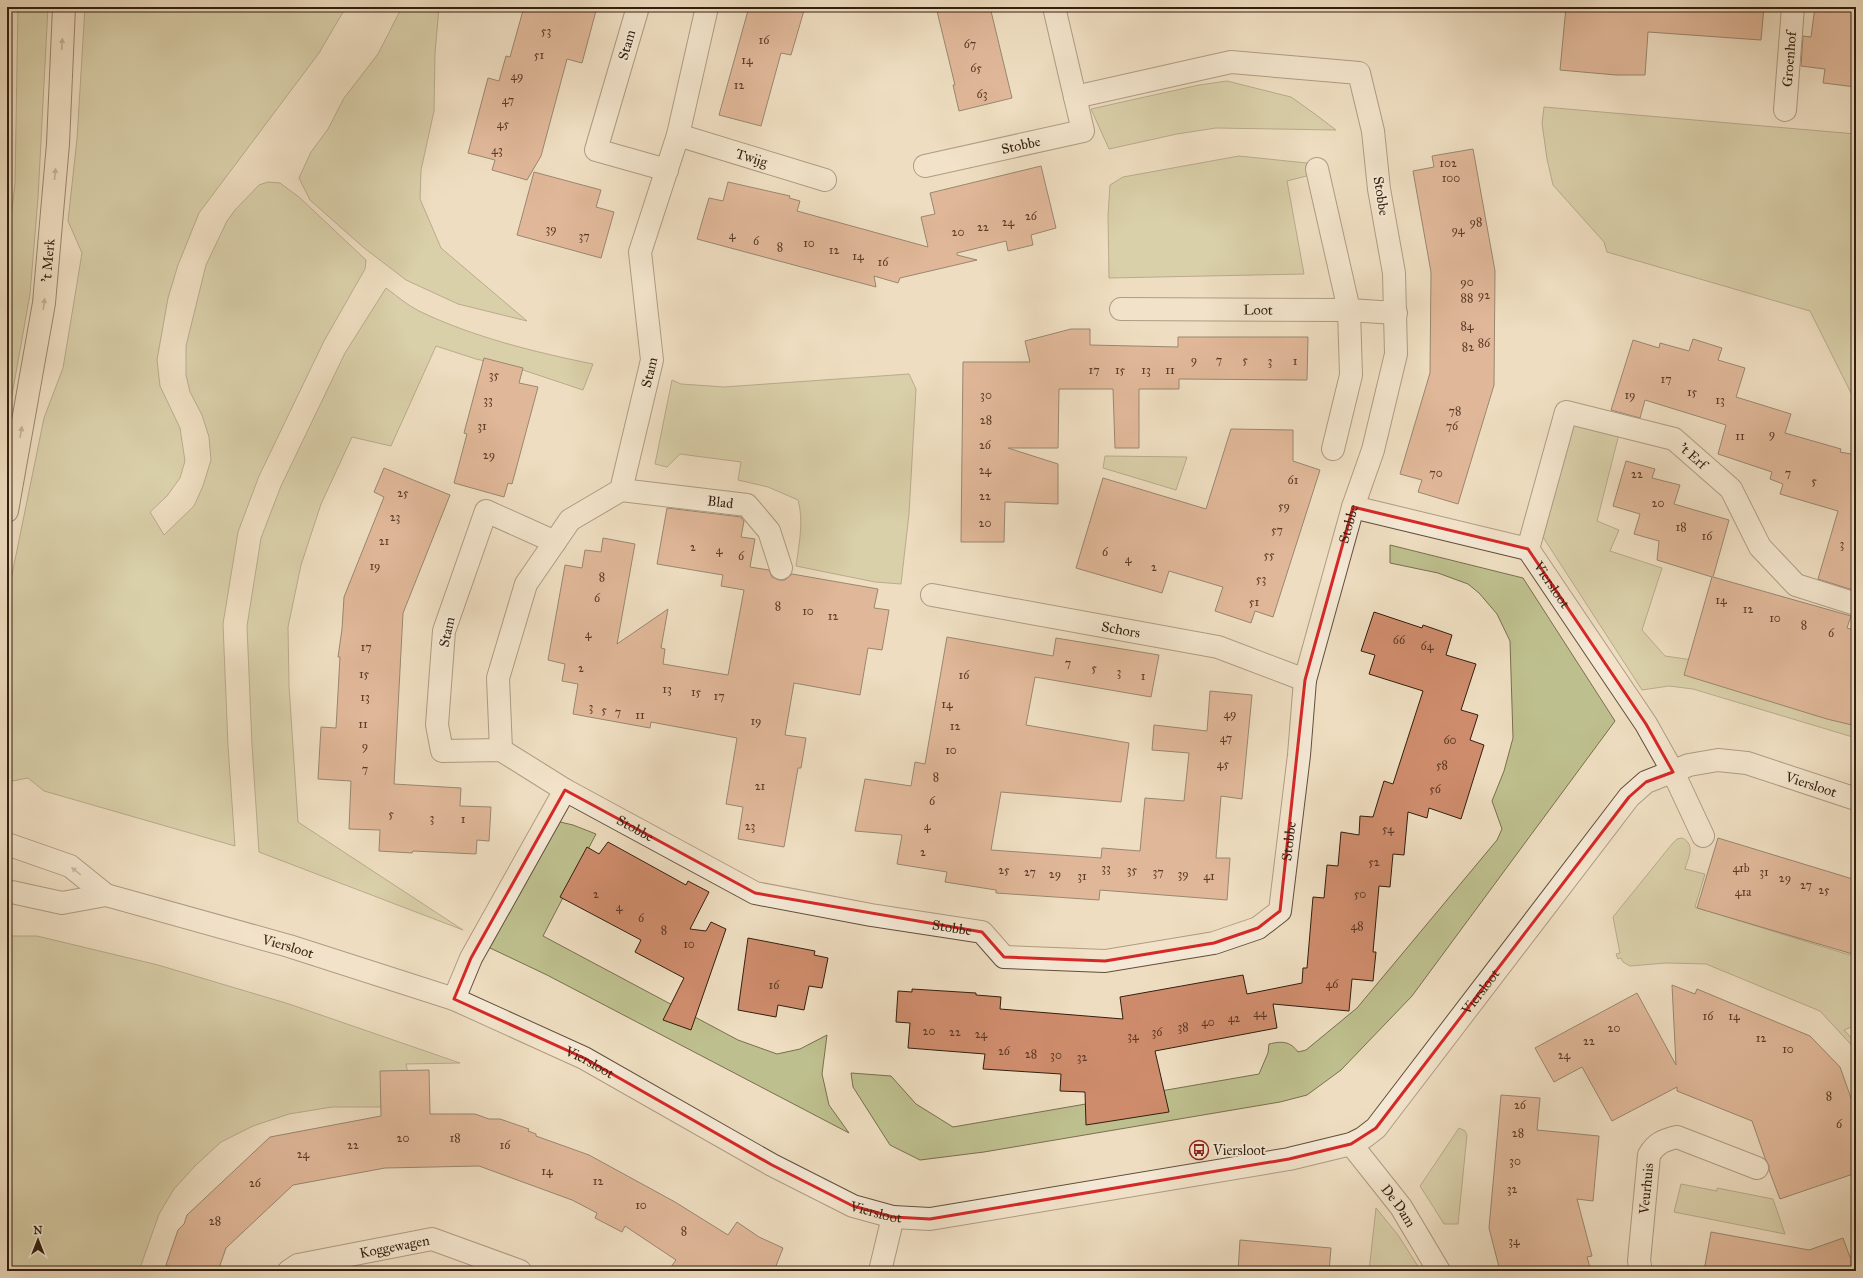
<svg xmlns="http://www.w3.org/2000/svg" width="1863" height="1278" font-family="'IM FELL Great Primer',serif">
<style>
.green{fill:#bebf8e;stroke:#786f4e}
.building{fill:#ce8c6c;stroke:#331f0e}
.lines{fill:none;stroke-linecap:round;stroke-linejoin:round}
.minor-casing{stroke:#624e3a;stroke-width:24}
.major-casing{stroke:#331f0e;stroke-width:24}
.minor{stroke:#f4e9d6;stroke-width:22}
.major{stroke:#eeddc0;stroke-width:22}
.oneway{fill:#907e67}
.oneway2{fill:#9d8e7c}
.marked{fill:none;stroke:#d62828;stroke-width:3;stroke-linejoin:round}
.labels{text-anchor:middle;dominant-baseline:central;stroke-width:3.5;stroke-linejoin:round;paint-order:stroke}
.number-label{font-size:12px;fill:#5a3a26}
.street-label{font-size:14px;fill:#331f0e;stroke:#f4e9d6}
.poi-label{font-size:14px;fill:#331f0e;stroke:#f4e9d6;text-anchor:start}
</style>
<rect width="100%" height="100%" fill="#eeddc0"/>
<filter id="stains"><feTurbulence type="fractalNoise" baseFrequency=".005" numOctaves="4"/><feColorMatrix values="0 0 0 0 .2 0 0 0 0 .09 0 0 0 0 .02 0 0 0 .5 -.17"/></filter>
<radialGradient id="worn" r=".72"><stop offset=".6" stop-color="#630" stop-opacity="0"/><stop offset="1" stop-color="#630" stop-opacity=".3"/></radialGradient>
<path class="green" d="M18,7h30l-10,191 -8,96 -23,129v-172l8,-67z
M85,7h261l-27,46 -120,160 -21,52 -10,33 -11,62 3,26 20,42 5,33 -5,17 -13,18 -17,16 14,23 30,-29 9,-20 8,-26 -2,-23 -7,-22 -12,-23 -4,-17v-29l20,-81 21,-44 8,-11 24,-25 9,-3 12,1 19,14 67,63 -1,9 -41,72 -65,135 -21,56 -15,92 5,122 7,100 -191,-55 -16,-13 -21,4v-183l37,-181 19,-50 19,-115 -14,-32 9,-82z
M402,7h37l-4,46 -1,58 -13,59 -1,29 21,49 86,73 -69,-17 -52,-24 -43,-33 -53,-47 -11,-22 12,-26 17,-23 16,-31 34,-44z
M1227,81l64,16 24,17 21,16 -120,-2 -39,6 -68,15 -18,-40 108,-24z
M1544,107l312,27v269l-46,-92 -203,-59 -3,-10 -51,-57 -6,-26 -5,-36z
M1239,156l77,8 -2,10 -27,7 17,93 -195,4 -1,-63 2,-30 13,-8z
M386,288c11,8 21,17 33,23 54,26 115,41 174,53l-10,26 -63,-21 -44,-10 -40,-13 -45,100 -39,-9 -31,67 -20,61 -13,62 1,59 9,136 165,108 -204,-78 -7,-107 -5,-119 14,-88 20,-52 64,-133z
M909,374l7,15 -7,125 -8,70 -26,-2 -79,-16c3,-22 8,-45 2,-66l-30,-13 -30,-7 3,-18 -61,-8 -13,13 -12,-3 17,-84 9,4 43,3z
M1574,423l45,11 -22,87 22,9 -9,21 52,17 -20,62 23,26 28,4 163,45v33l-163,-49 -24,-3 -27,4 -99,-153z
M1105,456l82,1 -11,33 -73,-22z
M1390,545l133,33 92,143 -203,275 -71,74 -34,25 -27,7 -296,50 -64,8 -30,-15 -37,-58 -2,-14 40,3 25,28 37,23 306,-53 9,-21 1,-9c13,-3 21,-3 29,8l8,-2 51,-42 140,-168 5,-11 -10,-28 12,-30 9,-33 -3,-97 -13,-27 -18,-21 -11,-9 -30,-11 -48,-10z
M556,821l17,4 23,9 -53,102 195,104 39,14 23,-5 27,-14 -5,39 7,31 20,28 -302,-158 -59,-28z
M1682,838c14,6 6,20 3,31l20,5 -10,33 161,50v68l-12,5 12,13v7l-36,-39 -114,-47 -40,-1 -36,3 -7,-4 -2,-4 -3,1 -2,-5 4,-1 -7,-36 59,-73 5,-5z
M7,936h30l121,29 131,39 171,59 -54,1 9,43h-83l-43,7 -36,12 -32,16 -26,24 -21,23 -15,25 -20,57h-132z
M1459,1128l6,3 2,4 -9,89h-14l-24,-38z
M1681,1184l36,7v-3l56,11 12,35 -111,-22z
M1376,1208l22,27 23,36h-52z"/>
<path class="building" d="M524,7h73l-15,56 -15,-4 -26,97 -14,24 -35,-10 3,-10 -27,-7 20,-75 11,3 7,-25 4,1z
M749,7h56l-14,48 -10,-2 -20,73 -42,-11z
M936,7h54l22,91 -53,13 -6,-26h2z
M1566,7h198l-3,33 -113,-8 -3,43h-29l-56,-5z
M1815,7h41v80l-33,-4 2,-14 -24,-3 2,-30 8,1z
M1473,149l22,122 -1,114 -36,119 -40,-12 4,-12 -22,-6 30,-101 1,-101 -18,-101 21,-4 -2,-11z
M1041,166l15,62 -25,7 2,10 -25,6 -2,-10 -49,12v2l20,5 -77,18 -2,5 -24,-7 2,11 -179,-48 12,-41 14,3 5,-19 62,14 -1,2 11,3 -3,10 131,36 -7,-30 14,-3 -5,-21z
M534,172l67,18 -5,17 18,5 -13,46 -84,-23z
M1071,329h19v16l88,2v-10h130l-1,43 -128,-1v10h-40v59h-24l-2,-59h-54l-1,59h-50l50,16v40l-53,-2 -1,40h-43l2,-180h67l-5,-21z
M1693,339l29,9 -4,12 27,8 -9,29 55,17 -6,19 56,16 -1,3 16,3v136l-38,-12 20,-68 -58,-17 3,-10 -13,-5 2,-7 -54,-18 8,-29 -81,-25 -5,18 -29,-8 22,-70 26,8 1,-5 29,8z
M484,358l39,10 -4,15 19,4 -26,97 -4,-1 -4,14 -50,-14 13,-49 -3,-1z
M1231,429l62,1v31l27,9 -47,147 -18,-6 -4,12 -36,-12 8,-24 -54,-16 -7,22 -86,-25 27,-90 103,31z
M1626,461l29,8 -3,9 28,7 -6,19 55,16 -16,57 138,39 -4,12 9,3v95l-29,-7 -143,-44 28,-98 -55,-17 2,-19 -25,-7 6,-20 -27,-8z
M384,468l66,27 -47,118 -9,171 67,4 -1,18 31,1 -2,34 -12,-1 -1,14 -63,-3 -1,2 -33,-2 1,-21 -31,-1 2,-48 -33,-2 3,-52 15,1 4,-71h-2l4,-28 2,-32 40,-100 -10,-5z
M667,508l74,9 3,4 -3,16 14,2 -5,28 19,3 3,7 7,3h6l7,-6 86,15 -4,19 15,2 -7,40 -14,-2 -8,47 -66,-12 -9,52 21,3 -5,30h-3l-14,79 -46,-8 5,-32 -17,-3 11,-66 -86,-16 -1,6 -77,-14 5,-30 -16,-3 3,-17 -17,-4 17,-95 17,3 3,-18 16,2 2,-14 32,6 -18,100 51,-35 -7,39 4,1 -2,15 65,11 16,-85 -23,-4 2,-11 -66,-11z
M1374,612l48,16 1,-3 29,10 -6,20 30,9 -15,46 17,5 -8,25 14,5 -23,74 -32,-11 -2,10 -19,-6 -4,43 -11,-1 -3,33 -11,-1 -6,66h3l-3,29 -21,-2 -3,32 -76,-7 4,24 -122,23 14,61 -83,13 -1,-33 -25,-1 1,-17 -78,-5 2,-15 -77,-6 2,-25 -14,-1 2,-31 14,1v-3l64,4v2l25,2 -1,12 123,10 -3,-22 123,-22 4,19 55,-11 1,-15h4l6,-71 11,1 3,-33 11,1 3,-34 18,3 1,-19 13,1 11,-36 9,3 30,-93 -54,-17 6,-19 -14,-4z
M947,637l106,19 3,-18 103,17 -8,42 -116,-20 -9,48 103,18 -8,59 -120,-10 -10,58 110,8 1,-10 38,3 5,-53 39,3 5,-48 -37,-3 2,-25 53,6 3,-40 42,4 -10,104 -21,-3 -5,62h14l-3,42 -127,-10 -1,10 -103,-7v-3l-51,-8 2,-10 -50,-8 5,-29 -47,-4 10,-52 46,7 4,-24 10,2z
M1718,838l138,42v75l-159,-47z
M608,842l78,43 2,-4 21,11 -19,37 16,2 5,-9 15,7 -35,101 -28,-10 21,-42 -49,-26 6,-12 -81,-43 27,-50 12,7z
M748,938l67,13 -1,4 14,3 -6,30 -13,-2 -5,24 -26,-5 -2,12 -38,-7z
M1672,985l23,9 2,-5 113,47 30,31 16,45v61l-76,26 -11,-29v-4l-4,-8 -13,-37 -75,-30v-4l-65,34 -30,-54 -28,15 -19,-34 102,-55 39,72z
M429,1070l1,44h45l14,5h11l29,10 -1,2 8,3v2l53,19 86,47 53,33 9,-13 22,15 24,11 -9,23h-106l8,-11 -51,-34 -3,6 -27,-14 2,-5 -25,-13 -93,-34 -94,2 -92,17 -67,63 -8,23h-51l2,-5 -3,-1 12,-35 6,-6 3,-9 83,-78 111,-21 -1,-45z
M1501,1095l39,3 -3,32 62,6 -6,65 -16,-2 15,57 -5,1 4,14h-91l-11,-43z
M1711,1232l98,18 34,-12 7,19 5,1 -1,13h-150z
M1240,1240l91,8 -2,23h-91z"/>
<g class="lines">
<g class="minor-casing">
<g id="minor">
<path d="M638,7l-42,143 71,20"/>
<path id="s1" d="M1785,110l8,-103"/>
<path id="s2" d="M678,135l147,45"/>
<path id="s3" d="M925,166l158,-35 -8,-34"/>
<path d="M1317,169l32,141 2,65 -18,74"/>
<path id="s4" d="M1121,309l228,1 47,3"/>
<path id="s5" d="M621,490l126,15 22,26 12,37"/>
<path id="s6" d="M1353,507l175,42 118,175 27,48 30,64"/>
<path id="s7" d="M555,542l-69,-31 -42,120 -7,94 5,26 59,-1 64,40 190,103 116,22 111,17 22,25 101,4 109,-18 44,-15 22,-17 19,-156 6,-75 48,-173 20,-57 23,-96 -2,-81 -15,-84 -6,-58 -14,-58 -128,-11 -156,35 -21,-90"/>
<path id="s8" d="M1528,549l38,-137 108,27 57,50 29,58 36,38 60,19"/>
<path id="s9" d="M932,595l286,52 87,33"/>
<path id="s10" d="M501,750l-3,-72 28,-94 44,-64 51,-30 31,-130 -12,-108 38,-117 29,-128"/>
<path id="s11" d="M7,844l63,22 36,29 183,51 165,53 130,59 188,107 81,41 40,11 37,2 359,-60 62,-15 12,-6 13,-10 253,-331 17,-15 43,-17 29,-5 29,3 109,36"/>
<path d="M7,891l55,12 44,-8"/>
<path d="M454,999l17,-41 94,-168"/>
<path id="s12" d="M1351,1144l50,63 38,64"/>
<path id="s13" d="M289,1271l9,-6 134,-26 88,32"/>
<path d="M880,1271l13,-54"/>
<path id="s14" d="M1641,1271l-2,-10 10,-106c7,-12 15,-15 28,-18l80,31"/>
</g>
</g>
<g class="major-casing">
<g id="major">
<path id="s15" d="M7,511l37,-208 14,-159 6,-137"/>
</g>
</g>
<use href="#minor" class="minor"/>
<use href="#major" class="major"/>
</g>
<defs><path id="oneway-solid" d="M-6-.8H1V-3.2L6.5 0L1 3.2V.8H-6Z"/></defs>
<g class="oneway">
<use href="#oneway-solid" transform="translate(62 44) rotate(-87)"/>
<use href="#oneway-solid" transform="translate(55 174) rotate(-85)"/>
<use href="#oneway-solid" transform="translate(44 304) rotate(-82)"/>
<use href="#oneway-solid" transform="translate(21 432) rotate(-80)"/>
</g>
<use class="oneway2" href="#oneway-solid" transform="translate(76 871) rotate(-141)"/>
<path d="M0 0H1863V1278H0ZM1353,507l175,42 118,175 27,48 -27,10 -17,15 -253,331 -25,16 -62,15 -359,60 -37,-2 -40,-11 -81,-41 -188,-107 -130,-59 17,-41 94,-168 190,103 227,39 22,25 101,4 109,-18 44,-15 22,-17 25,-231z" fill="#eeddc0" fill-opacity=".55" fill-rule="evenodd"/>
<path class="marked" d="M1353,507l175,42 118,175 27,48 -27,10 -17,15 -253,331 -25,16 -62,15 -359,60 -37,-2 -40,-11 -81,-41 -188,-107 -130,-59 17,-41 94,-168 190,103 227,39 22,25 101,4 109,-18 44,-15 22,-17 25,-231z"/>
<defs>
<g id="bus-ring" transform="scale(1)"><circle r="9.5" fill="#f4e9d6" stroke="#8f2418" stroke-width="1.5"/><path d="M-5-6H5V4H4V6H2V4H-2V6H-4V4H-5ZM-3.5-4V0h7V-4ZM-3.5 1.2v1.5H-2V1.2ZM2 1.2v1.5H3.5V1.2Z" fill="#8f2418"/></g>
</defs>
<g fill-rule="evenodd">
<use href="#bus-ring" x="1199" y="1150"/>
</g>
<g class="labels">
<g class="number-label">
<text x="546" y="31">53</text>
<text x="764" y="40">16</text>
<text x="970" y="44">67</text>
<text x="539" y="55">51</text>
<text x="747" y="60">14</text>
<text x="976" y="68">65</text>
<text x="517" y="76">49</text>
<text x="739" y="85">12</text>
<text x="982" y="94">63</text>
<text x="508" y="100">47</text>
<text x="503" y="124">45</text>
<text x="497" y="150">43</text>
<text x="1448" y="163">102</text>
<text x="1451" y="178">100</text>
<text x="1031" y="216">26</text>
<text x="1008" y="222">24</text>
<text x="1476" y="222">98</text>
<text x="983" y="227">22</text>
<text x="551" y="229">39</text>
<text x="1458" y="230">94</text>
<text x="958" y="232">20</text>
<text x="732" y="235">4</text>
<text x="584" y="236">37</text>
<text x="756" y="241">6</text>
<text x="809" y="243">10</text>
<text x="780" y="247">8</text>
<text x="834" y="250">12</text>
<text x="858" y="256">14</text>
<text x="883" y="262">16</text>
<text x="1467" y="282">90</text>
<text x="1484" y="295">92</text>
<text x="1467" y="298">88</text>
<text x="1467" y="326">84</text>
<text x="1484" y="343">86</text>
<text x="1468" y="347">82</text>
<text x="1194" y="360">9</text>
<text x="1219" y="360">7</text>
<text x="1245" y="360">5</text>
<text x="1270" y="361">3</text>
<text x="1295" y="361">1</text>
<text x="1094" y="370">17</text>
<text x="1120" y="370">15</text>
<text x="1146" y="370">13</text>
<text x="1170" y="370">11</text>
<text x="494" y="375">35</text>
<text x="1666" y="379">17</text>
<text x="1692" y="392">15</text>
<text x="986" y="395">30</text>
<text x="1630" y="395">19</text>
<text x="488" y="400">33</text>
<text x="1720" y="400">13</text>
<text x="1455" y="411">78</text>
<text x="986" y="420">28</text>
<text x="482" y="426">31</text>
<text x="1452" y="426">76</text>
<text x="1772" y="434">9</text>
<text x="1740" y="436">11</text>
<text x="985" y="445">26</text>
<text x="489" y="455">29</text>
<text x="985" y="470">24</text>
<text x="1436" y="473">70</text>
<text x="1788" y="473">7</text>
<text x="1637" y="474">22</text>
<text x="1293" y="480">61</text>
<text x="1814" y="481">5</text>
<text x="403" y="493">25</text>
<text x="985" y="496">22</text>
<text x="1658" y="503">20</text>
<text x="1284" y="506">59</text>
<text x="395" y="517">23</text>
<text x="985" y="523">20</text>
<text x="1681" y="527">18</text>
<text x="1277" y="530">57</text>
<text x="1707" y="536">16</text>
<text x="384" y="541">21</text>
<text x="1842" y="544">3</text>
<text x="693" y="547">2</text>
<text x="719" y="550">4</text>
<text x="1105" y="552">6</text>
<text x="1269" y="555">55</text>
<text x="741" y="556">6</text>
<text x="1128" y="559">4</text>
<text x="375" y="566">19</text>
<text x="1154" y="567">2</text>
<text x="602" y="577">8</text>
<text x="1261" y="579">53</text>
<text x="597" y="598">6</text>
<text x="1721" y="600">14</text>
<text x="1254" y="602">51</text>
<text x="778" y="606">8</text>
<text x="1748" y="609">12</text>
<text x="808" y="611">10</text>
<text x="833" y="616">12</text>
<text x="1775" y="618">10</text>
<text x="1804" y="625">8</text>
<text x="1831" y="633">6</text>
<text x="588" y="634">4</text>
<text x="1399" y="640">66</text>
<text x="1427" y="646">64</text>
<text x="366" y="647">17</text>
<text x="1068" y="663">7</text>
<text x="581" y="668">2</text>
<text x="1094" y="668">5</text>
<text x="1119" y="672">3</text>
<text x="364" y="674">15</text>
<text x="964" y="675">16</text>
<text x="1143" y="676">1</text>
<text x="667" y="689">13</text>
<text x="696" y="692">15</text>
<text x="719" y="696">17</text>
<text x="365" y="697">13</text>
<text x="947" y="704">14</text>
<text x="591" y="707">3</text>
<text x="604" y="710">5</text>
<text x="618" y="712">7</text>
<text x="1230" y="714">49</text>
<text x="640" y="715">11</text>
<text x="756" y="721">19</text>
<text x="363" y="724">11</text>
<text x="955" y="726">12</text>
<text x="1226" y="738">47</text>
<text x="1450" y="740">60</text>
<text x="365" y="746">9</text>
<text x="951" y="750">10</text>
<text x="1223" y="764">45</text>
<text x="1442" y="765">58</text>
<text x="365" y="769">7</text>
<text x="936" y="777">8</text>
<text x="760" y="786">21</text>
<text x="1435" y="789">56</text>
<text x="932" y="801">6</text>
<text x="391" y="814">5</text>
<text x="432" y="818">3</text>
<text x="463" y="819">1</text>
<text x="750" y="826">23</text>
<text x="927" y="826">4</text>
<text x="1388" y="829">54</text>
<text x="923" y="852">2</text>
<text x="1374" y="862">52</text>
<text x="1106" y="868">33</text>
<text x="1741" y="868">41b</text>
<text x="1004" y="870">25</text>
<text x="1132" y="870">35</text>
<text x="1030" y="872">27</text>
<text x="1158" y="872">37</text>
<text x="1764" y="872">31</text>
<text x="1055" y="874">29</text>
<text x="1183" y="874">39</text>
<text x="1082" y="876">31</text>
<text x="1209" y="876">41</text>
<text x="1785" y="878">29</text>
<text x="1806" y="885">27</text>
<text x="1824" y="890">25</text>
<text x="1743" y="892">41a</text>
<text x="596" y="894">2</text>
<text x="1360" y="894">50</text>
<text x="619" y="907">4</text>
<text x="641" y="918">6</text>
<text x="1357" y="926">48</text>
<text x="664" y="930">8</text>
<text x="689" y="944">10</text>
<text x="1332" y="984">46</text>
<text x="774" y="985">16</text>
<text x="1260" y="1013">44</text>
<text x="1708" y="1016">16</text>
<text x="1734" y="1016">14</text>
<text x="1234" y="1018">42</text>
<text x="1208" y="1022">40</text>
<text x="1183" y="1027">38</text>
<text x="1614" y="1028">20</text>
<text x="929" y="1031">20</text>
<text x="955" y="1032">22</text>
<text x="1157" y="1032">36</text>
<text x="981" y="1034">24</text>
<text x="1133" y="1036">34</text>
<text x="1761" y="1038">12</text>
<text x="1589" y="1041">22</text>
<text x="1788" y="1049">10</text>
<text x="1004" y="1051">26</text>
<text x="1031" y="1054">28</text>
<text x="1056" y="1055">30</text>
<text x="1564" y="1055">24</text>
<text x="1082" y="1057">32</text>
<text x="1829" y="1096">8</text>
<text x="1520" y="1105">26</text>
<text x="1839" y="1124">6</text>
<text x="1518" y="1133">28</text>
<text x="403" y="1138">20</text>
<text x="455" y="1138">18</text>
<text x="353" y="1145">22</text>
<text x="505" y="1145">16</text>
<text x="303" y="1154">24</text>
<text x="1515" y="1161">30</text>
<text x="547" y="1171">14</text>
<text x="598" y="1181">12</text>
<text x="255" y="1183">26</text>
<text x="1512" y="1189">32</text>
<text x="641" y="1205">10</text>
<text x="215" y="1221">28</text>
<text x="684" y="1231">8</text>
<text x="1514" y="1241">34</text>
</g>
<g class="street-label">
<text transform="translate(627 45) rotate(-74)">Stam</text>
<text stroke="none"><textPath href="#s1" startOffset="51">Groenhof</textPath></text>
<text stroke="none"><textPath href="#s3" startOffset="98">Stobbe</textPath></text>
<text stroke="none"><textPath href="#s2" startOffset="77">Twijg</textPath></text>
<text transform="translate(1381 196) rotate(81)">Stobbe</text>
<text stroke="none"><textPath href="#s15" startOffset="254">'t Merk</textPath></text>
<text stroke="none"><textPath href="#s4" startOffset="137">Loot</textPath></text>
<text stroke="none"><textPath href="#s10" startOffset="428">Stam</textPath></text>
<text stroke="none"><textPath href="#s8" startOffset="279">'t Erf</textPath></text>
<text stroke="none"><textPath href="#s5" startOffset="100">Blad</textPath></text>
<text stroke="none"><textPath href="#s7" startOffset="1618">Stobbe</textPath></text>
<text stroke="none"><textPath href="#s6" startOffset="223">Viersloot</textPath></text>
<text stroke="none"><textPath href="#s9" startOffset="192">Schors</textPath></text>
<text transform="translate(447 632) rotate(-78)">Stam</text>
<text stroke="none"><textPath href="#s11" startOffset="2074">Viersloot</textPath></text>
<text stroke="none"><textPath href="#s7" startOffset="538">Stobbe</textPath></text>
<text stroke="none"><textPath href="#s7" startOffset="1294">Stobbe</textPath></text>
<text stroke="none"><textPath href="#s7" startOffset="874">Stobbe</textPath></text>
<text stroke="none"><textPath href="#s11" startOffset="302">Viersloot</textPath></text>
<text stroke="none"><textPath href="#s11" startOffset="1634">Viersloot</textPath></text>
<text stroke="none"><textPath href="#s11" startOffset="626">Viersloot</textPath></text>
<text stroke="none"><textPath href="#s14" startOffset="83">Veurhuis</textPath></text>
<text stroke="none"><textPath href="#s12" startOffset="78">De Dam</textPath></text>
<text stroke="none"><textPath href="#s11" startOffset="950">Viersloot</textPath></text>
<text stroke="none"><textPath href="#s13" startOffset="109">Koggewagen</textPath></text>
</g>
<g class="poi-label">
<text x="1213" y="1150">Viersloot</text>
</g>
</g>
<rect width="1863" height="1278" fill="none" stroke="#eeddc0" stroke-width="24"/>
<rect x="8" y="8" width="1847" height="1262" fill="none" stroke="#331f0e" stroke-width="2"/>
<rect x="12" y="12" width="1839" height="1254" fill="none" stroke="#331f0e"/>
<g transform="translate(38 1240)" stroke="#f4e9d6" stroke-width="3" paint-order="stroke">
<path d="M0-3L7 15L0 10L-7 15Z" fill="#331f0e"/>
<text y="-6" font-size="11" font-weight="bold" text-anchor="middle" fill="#331f0e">N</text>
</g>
<rect width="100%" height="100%" filter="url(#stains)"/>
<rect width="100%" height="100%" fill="url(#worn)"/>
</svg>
